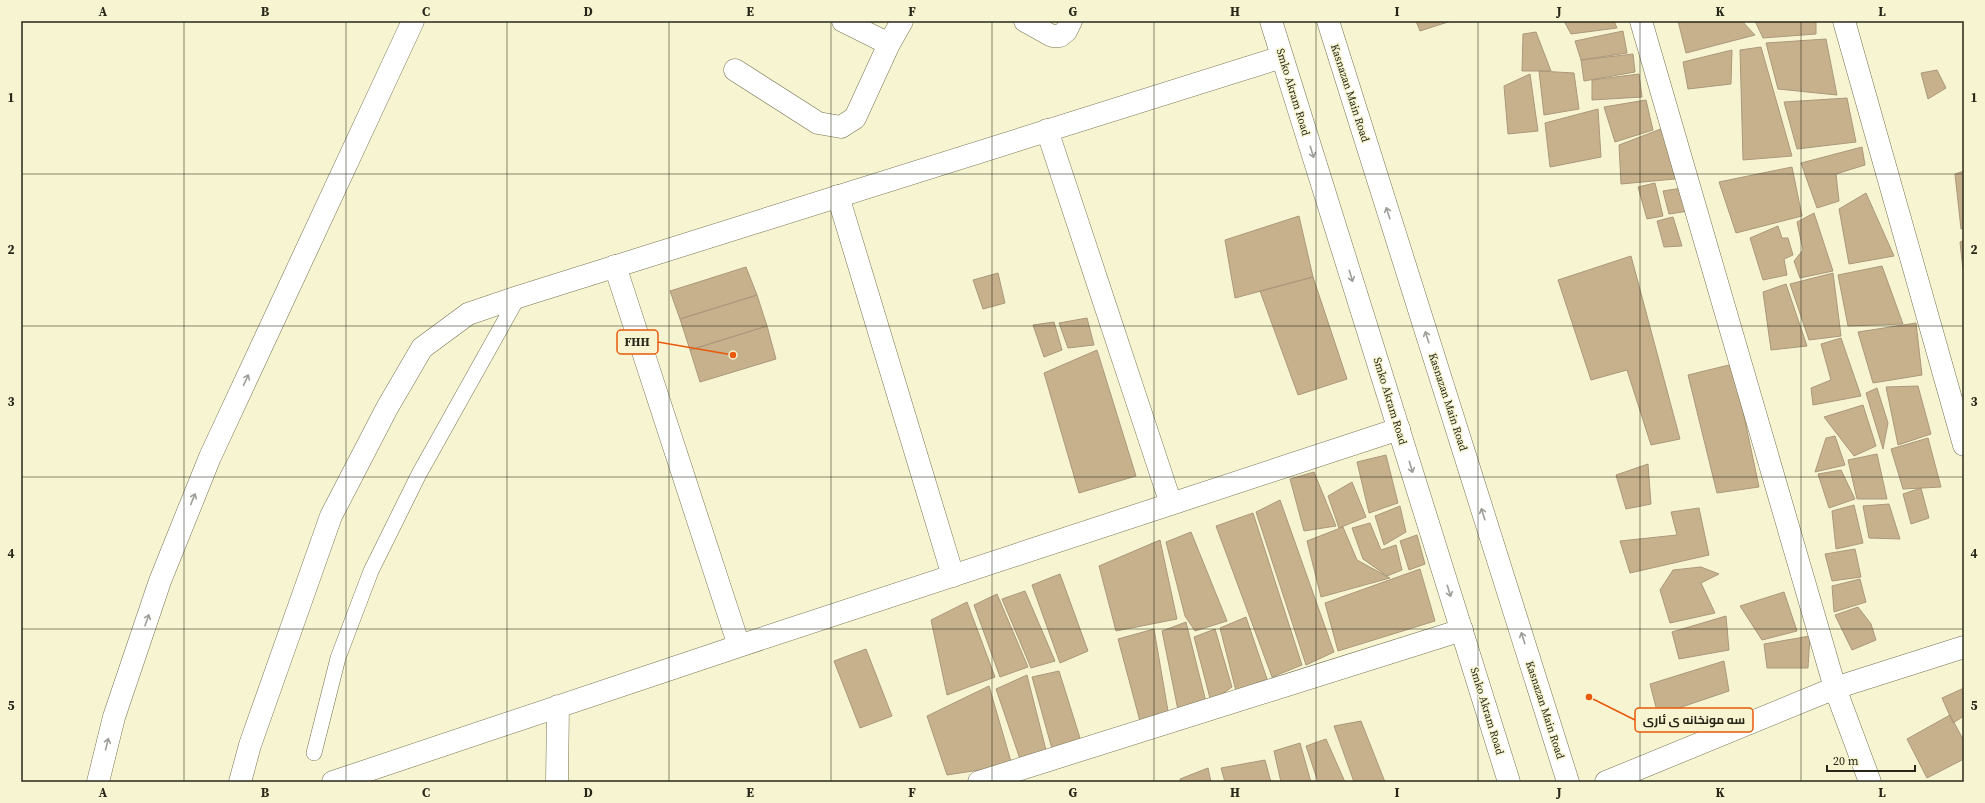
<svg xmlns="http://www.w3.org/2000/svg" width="1985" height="803" font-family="'Source Serif 4',Cairo,serif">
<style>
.building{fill:#c7b18c;stroke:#ab987b}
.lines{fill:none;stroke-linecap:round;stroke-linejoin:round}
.service-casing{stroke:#757353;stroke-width:16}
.minor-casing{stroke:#757353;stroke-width:23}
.tertiary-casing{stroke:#757353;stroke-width:23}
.motorway-casing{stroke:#757353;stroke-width:23}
.service{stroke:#fff;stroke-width:15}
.minor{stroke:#fff;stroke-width:22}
.tertiary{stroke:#fff;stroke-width:22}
.motorway{stroke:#fff;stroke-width:22}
.oneway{stroke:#9e9d97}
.grid{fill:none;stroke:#272618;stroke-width:1;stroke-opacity:0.55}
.labels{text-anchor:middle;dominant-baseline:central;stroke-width:3;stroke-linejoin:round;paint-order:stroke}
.street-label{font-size:11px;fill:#272618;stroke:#f7f5d1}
.leader{fill:none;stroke:#e8590c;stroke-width:1.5}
.callout-dot{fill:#e8590c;stroke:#f7f5d1;stroke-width:1.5}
.callout{fill:#f7f5d1;stroke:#e8590c;stroke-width:1.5}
.callout-label{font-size:12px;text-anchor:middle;font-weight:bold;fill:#272618}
.neatline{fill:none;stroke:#272618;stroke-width:1.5}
.grid-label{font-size:13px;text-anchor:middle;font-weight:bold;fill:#272618}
</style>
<rect width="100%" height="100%" fill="#f7f5d1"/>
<path class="building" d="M1416,21h35l-31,10z
M1564,21h50l3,7 -46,6z
M1678,21h64l13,14 -69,18z
M1755,21h61v13l-53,4z
M1623,31l4,22 -46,7 -6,-19z
M1536,32l15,39h-29l1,-37z
M1826,39l11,56 -59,-6 -12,-46z
M1761,47l31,109 -49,4 -3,-110z
M1732,50l-1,34 -43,5 -5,-27z
M1633,54l2,18 -51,9 -3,-21z
M1937,70l9,18 -18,11 -7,-26z
M1539,71l35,2 5,36 -35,6z
M1530,74l8,57 -30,3 -4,-48z
M1639,74l3,23 -50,3v-20z
M1847,98l9,44 -59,7 -13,-47z
M1646,100l7,30 -38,12 -11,-35z
M1598,109l3,48 -51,10 -5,-44z
M1666,127l9,52 -54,5 -2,-39z
M1862,147l3,18 -29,9 3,27 -22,7 -16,-45z
M1792,167l10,49 -66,17 -17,-51z
M1964,171v57l-3,1 -6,-55z
M1655,183l8,33 -16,3 -9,-32z
M1682,188l7,23 -20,3 -6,-23z
M1866,193l28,63 -45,8 -10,-55z
M1814,213l19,58 -33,7 -6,-17 9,-11 -6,-28z
M1299,216l14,61 -78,21 -10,-58z
M1673,217l9,29 -18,1 -7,-26z
M1778,226l4,12h6l5,17 -9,4 3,16 -24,5 -13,-42z
M1964,240v30h-1l-3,-28z
M1631,256l49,183 -29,6 -24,-75 -36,10 -33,-100z
M1882,266l21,58 -55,2 -10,-51z
M746,267l11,28 -77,24 -10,-28z
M998,273l7,30 -22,6 -10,-29z
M1833,273l8,63 -32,4 -19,-56z
M1313,277l34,102 -49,16 -38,-104z
M1786,284l21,62 -36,4 -8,-58z
M757,295l10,31 -77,24 -10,-31z
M1087,318l7,27 -26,3 -9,-25z
M1054,322l8,28 -18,7 -11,-32z
M1916,323l6,52 -49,8 -15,-51z
M767,326l9,33 -76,23 -10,-32z
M1841,338l20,58 -48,9 -2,-17 20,-8 -10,-36z
M1097,350l39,126 -57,17 -35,-120z
M1733,364l26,123 -42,6 -29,-118z
M1918,386l13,48 -33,11 -12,-58z
M1877,388l11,35 -5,26 -17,-56z
M1863,405l13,41 -22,10 -30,-39z
M1835,436l10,29 -30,7 11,-34z
M1928,438l13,49 -38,2 -12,-40z
M1877,454l10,45h-30l-9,-39z
M1386,455l12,48 -29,10 -12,-51z
M1648,464l3,40 -25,5 -10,-34z
M1841,470l14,29 -26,9 -11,-34z
M1314,472l22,54 -32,5 -14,-52z
M1352,482l14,35 -27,11 -11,-32z
M1921,488l8,30 -18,6 -8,-30z
M1280,500l54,152 -28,13 -50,-153z
M1889,504l11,35 -31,-1 -6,-32z
M1854,505l9,38 -27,6 -4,-38z
M1400,506l6,26 -22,13 -9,-29z
M1699,508l10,47 -79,18 -10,-32 57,-6 -6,-23z
M1253,513l49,152 -30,12 -56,-151z
M1370,523l11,27 15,-5 6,25 -15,6 -24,-17 -11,-31z
M1343,527l14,33 33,18 -69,19 -14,-56z
M1191,532l36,89 -32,10 -10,-15 -19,-74z
M1417,535l8,29 -16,6 -9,-29z
M1160,540l17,79 -61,12 -17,-65z
M1855,549l6,28 -29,4 -7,-27z
M1701,567l18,7 -18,9 14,30 -45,10 -10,-33 13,-20z
M1420,569l15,52 -97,30 -13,-48z
M1060,574l28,77 -28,12 -28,-78z
M1860,579l6,23 -32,10 -2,-26z
M1025,591l30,70 -24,7 -29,-69z
M1784,592l13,39 -35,9 -22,-34z
M997,594l31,73 -28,10 -26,-72z
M967,602l28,75 -48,18 -16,-75z
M1858,607l13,17 5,16 -24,10 -17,-35z
M1726,616l3,34 -50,9 -7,-27z
M1246,617l21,62 -31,12 -16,-63z
M1186,622l20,80 -28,8 -16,-79z
M1154,629l14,82 -27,14 -23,-86z
M1215,629l17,58 -21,15 -17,-65z
M1810,636l-2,32h-41l-3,-24z
M866,649l26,67 -32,12 -26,-67z
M1724,661l5,30 -71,24 -8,-31z
M1059,671l21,67 -26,18 -22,-79z
M1027,675l20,79 -26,8 -25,-73z
M989,686l23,79 -65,10 -20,-59z
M1964,688v28l-11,7 -11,-25z
M1950,715l14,26v18l-37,19 -20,-39z
M1361,721l24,61h-31l-20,-56z
M1326,739l19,43h-27l-12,-36z
M1300,743l11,39h-30l-7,-31z
M1265,760l6,22h-46l-4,-14z
M1208,768l3,14h-30l-1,-3z"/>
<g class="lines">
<g class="service-casing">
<path id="service" d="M314,753l24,-95 33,-87 48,-97 99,-177"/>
</g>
<g class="minor-casing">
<path id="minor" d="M843,21l46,23
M1025,21l27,15h8l6,-5 5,-10
M1641,21l194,667 35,94
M1844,21l120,424
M735,70l83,53 23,4 14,-9 34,-74 13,-23
M1047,130l124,374
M838,196l115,380
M615,266l124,380
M333,782l406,-136 660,-217
M557,782l1,-76
M979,782l483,-152
M1606,782l229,-94 129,-41"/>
</g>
<g class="tertiary-casing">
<path id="tertiary" d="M1271,21l238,761
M1328,21l240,761
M240,782l10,-37 81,-229 56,-108 35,-60 46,-34 50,-17 764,-240"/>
</g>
<g class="motorway-casing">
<path id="motorway" d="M98,782l16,-65 46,-136 50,-124 203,-436"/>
</g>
<use href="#service" class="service"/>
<use href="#minor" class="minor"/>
<use href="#tertiary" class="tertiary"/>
<use href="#motorway" class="motorway"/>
</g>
<defs><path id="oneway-shaft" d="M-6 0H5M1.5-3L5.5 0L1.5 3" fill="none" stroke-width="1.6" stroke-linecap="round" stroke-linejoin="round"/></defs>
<g class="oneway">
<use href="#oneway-shaft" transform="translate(1312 152) rotate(73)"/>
<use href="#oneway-shaft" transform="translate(1388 213) rotate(-108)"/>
<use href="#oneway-shaft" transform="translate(1351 276) rotate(73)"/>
<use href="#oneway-shaft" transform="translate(1427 337) rotate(-108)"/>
<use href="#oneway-shaft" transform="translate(246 380) rotate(-65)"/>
<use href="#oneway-shaft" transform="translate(1411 467) rotate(73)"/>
<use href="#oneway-shaft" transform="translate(193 499) rotate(-68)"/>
<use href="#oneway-shaft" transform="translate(1483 514) rotate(-108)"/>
<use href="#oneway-shaft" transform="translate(1449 591) rotate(73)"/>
<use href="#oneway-shaft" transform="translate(147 620) rotate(-71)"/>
<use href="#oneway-shaft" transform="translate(1523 638) rotate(-108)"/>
<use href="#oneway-shaft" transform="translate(107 744) rotate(-76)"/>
</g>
<path class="grid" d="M184,21v761M346,21v761M507,21v761M669,21v761M831,21v761M992,21v761M1154,21v761M1316,21v761M1478,21v761M1640,21v761M1801,21v761M21,174h1943M21,326h1943M21,477h1943M21,629h1943"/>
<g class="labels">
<g class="street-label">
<text transform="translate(1293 92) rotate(73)">Smko Akram Road</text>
<text transform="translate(1350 93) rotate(72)">Kasnazan Main Road</text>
<text transform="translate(1390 401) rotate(73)">Smko Akram Road</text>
<text transform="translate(1448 402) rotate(72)">Kasnazan Main Road</text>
<text transform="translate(1545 710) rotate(72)">Kasnazan Main Road</text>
<text transform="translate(1487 711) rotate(73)">Smko Akram Road</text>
</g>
</g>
<path class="leader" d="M733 355L658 342M1589 697L1635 720"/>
<g class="callout-dot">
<circle cx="733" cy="355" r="4"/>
<circle cx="1589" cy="697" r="4"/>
</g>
<g class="callout">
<rect x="617" y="330" width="41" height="24" rx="4"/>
<rect x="1635" y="708" width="118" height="24" rx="4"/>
</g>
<g class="callout-label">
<text x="637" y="346">FHH</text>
<text x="1694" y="724">سه مونخانه ی ئاری</text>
</g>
<rect width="1985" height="803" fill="none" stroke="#f7f5d1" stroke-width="44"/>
<path d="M1827 765v6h88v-6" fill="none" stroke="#272618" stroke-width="2"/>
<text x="1833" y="765" font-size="12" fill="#272618" stroke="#f7f5d1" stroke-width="3" paint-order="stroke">20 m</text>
<rect x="22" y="22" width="1941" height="759" class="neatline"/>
<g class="grid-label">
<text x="103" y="16">A</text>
<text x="265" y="16">B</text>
<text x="426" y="16">C</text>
<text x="588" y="16">D</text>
<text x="750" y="16">E</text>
<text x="912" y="16">F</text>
<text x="1073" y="16">G</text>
<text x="1235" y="16">H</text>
<text x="1397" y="16">I</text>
<text x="1559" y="16">J</text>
<text x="1720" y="16">K</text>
<text x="1882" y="16">L</text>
<text x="11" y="102">1</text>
<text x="1974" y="102">1</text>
<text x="11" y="254">2</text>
<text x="1974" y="254">2</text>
<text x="11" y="406">3</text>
<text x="1974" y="406">3</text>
<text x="11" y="558">4</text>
<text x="1974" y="558">4</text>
<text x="11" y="710">5</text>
<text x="1974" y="710">5</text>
<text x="103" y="797">A</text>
<text x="265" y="797">B</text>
<text x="426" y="797">C</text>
<text x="588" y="797">D</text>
<text x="750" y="797">E</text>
<text x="912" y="797">F</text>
<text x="1073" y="797">G</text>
<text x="1235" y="797">H</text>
<text x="1397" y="797">I</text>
<text x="1559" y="797">J</text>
<text x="1720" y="797">K</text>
<text x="1882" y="797">L</text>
</g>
</svg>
